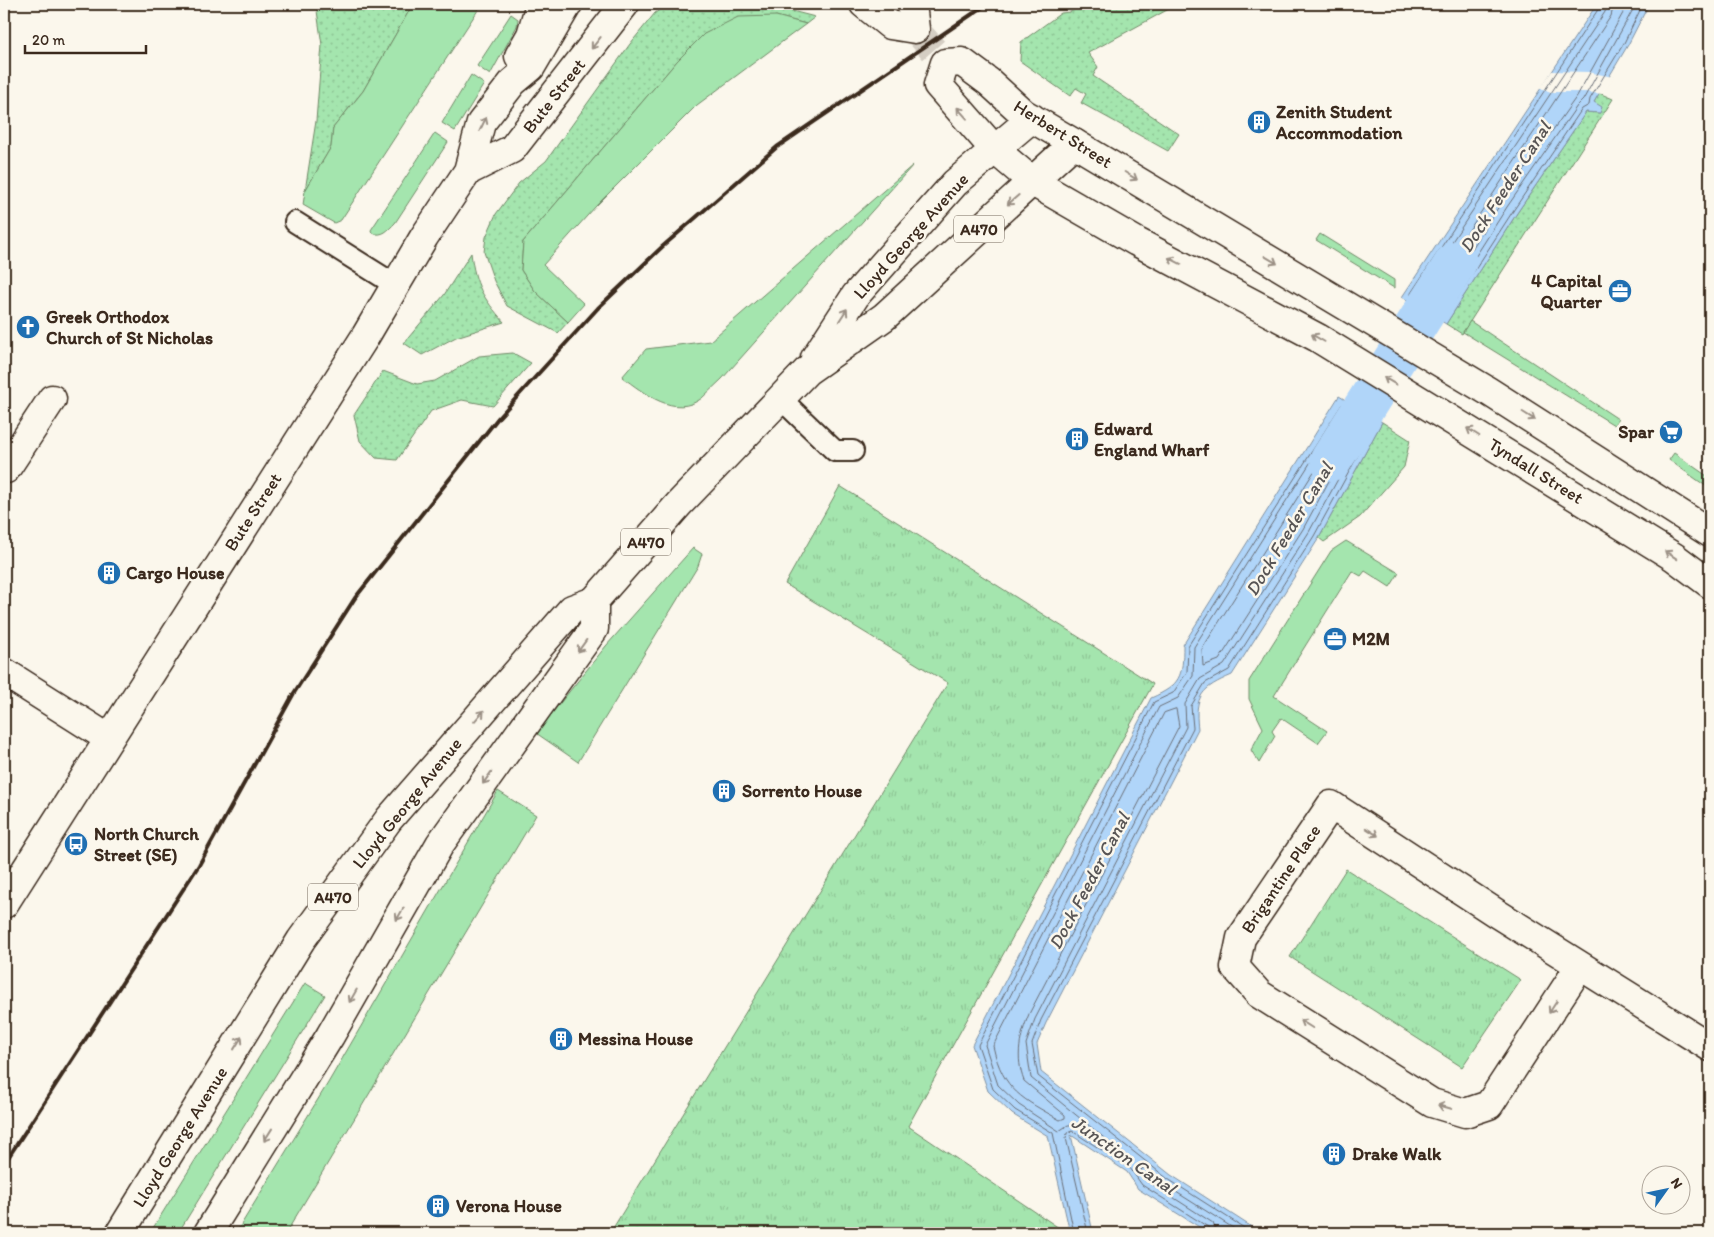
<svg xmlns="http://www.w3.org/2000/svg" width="1714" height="1237" font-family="Itim,sans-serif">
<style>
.grass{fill:url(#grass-dots);stroke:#708866}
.park{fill:url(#park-tufts);stroke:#708866}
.garden{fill:#a4e5ae;stroke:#708866}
.water{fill:#b0d5f9;stroke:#8191a1}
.pier{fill:#fbf7ec}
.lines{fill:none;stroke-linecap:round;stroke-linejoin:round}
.shore{stroke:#6a6e76;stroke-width:1}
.canal{stroke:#b0d5f9;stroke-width:42}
.primary-tunnel{stroke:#d5cec3;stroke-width:28;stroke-dasharray:28 14;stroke-linecap:butt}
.service-casing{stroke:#3b2a1e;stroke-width:24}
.minor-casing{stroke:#3b2a1e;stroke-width:31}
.tertiary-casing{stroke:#3b2a1e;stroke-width:31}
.primary-casing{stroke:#3b2a1e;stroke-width:31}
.service{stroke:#fbf7ec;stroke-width:20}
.minor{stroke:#fbf7ec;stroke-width:28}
.tertiary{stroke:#fbf7ec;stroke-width:28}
.primary{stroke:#fbf7ec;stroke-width:28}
.rail{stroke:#3b2a1e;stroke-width:4}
.oneway{stroke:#9b9085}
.labels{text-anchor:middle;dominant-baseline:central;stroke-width:5;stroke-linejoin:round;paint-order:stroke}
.shield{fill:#fbf7ec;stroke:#75685c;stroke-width:1}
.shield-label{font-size:16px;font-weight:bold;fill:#3b2a1e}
.street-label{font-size:18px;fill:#3b2a1e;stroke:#fbf7ec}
.poi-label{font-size:18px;font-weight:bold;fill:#3b2a1e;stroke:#fbf7ec;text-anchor:start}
.water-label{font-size:19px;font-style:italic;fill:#585555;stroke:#fbf7ec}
</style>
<defs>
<pattern id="grass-dots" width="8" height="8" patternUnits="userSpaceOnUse" patternTransform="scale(1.25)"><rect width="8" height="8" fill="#a4e5ae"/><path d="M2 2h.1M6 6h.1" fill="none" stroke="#8ec595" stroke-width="1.8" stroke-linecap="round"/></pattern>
<pattern id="park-tufts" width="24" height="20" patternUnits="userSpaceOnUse" patternTransform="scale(1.25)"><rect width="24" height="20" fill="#a4e5ae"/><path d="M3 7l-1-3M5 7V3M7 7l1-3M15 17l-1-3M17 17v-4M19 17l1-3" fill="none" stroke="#8ec595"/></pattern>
</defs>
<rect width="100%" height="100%" fill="#fbf7ec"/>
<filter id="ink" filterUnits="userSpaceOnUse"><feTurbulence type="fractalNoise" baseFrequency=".02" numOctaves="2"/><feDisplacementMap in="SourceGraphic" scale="10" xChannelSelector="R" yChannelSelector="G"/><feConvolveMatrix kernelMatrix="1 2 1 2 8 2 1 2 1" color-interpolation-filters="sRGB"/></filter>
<g filter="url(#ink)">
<path class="grass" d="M316,4h97l-50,87 -30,37 -2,19 -26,44 11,-70 6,-76z
M669,4h96l50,13 -9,7 -30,-8 -72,18 -27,27 -154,181 -2,28 14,21 33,31 -10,11 -51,-27 -13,-25 -10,-29 2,-15 10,-23 23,-31 27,-22 84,-117 25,-31z
M1085,4h93l-90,49 10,14 -5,9 86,58 -11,17 -87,-48 5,-9 -10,-6 -6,8 -50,-35 1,-19 40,-29 9,-1z
M1599,93l14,6 -151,235 -16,-10 71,-111 69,-101 14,1 -6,-11z
M471,253c4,32 12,45 33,69l-48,15 -34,18 -18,-12 40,-48z
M513,353l18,10 -38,43 -31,-6 -31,11 -34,49 -21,-2 -16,-17 -6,-26 29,-44 34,13 18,-3 44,-25z
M1382,422l28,18 -6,27 -44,50 -36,25 -5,-4z"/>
<path class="park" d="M840,486l313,198 -245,442 151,102 -3,5h-446l338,-550 -163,-99z
M1346,869l175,111 -59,87 -172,-110z"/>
<path class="garden" d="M413,4h69l-141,216 -7,3 -31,-18 2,-14 26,-44 2,-19 30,-37z
M511,14l7,5 -1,7 -27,49 -13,-9z
M776,16l30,8 -109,81 -101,101 -53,59 41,39 -16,18 -33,-31 -14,-21 2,-28 154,-181 27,-27 34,-17z
M471,75l13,9 -29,47 -13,-8z
M435,133l13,9 -53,81c-7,7 -12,14 -23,10l-1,-3z
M913,165l-191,214c-7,6 -13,13 -20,19 -27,21 -58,-5 -80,-21l24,-28 64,-8z
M1320,234l74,46v8l-78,-48z
M1470,321l148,98 -4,6 -151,-93z
M1674,453l36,25v11l-41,-29z
M1346,541l53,32 -9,14 -25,-16 -4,5 -9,-5 -78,125 53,35 -9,12 -37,-25 -9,13 3,5 -16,27 -8,-13 12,-22 -14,-29v-18l82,-130z
M693,548l9,6 -4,12 -120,196 -42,-29 70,-87z
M498,791l38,24 -250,418h-50l92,-150z
M305,983l20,12 -147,238h-28z"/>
<path class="water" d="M1597,4h52l-21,41 -34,57 8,5 -2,6 -14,-1 -69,101 -71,111 -44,-27z
M1339,396l43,26 -63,116 -87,137c-30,13 -38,20 -34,54l-152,294 -9,21 4,28 130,103 90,58h-52l-71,-44 -11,-17 -56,-37 22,97 -23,1 -22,-97 -36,-22 -24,-23 -16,-46 179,-347c30,-13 32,-22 32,-53z"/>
<path class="pier" d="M1552,71l36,1 25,5 -11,17 -16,-2h-35l-11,-4z"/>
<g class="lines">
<path class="shore" d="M1600,4l-1,4 -188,285v3l32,20 3,-1 67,-104 69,-102 7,-4 1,-6 34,-56 19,-39
M1607,4l-2,8 -186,279 1,3 21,13 3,-1 63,-99 70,-101 6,-6 53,-96
M1614,4l-3,12 -181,273 1,3 8,5 3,-1 59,-93 76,-107 51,-92
M1345,413l20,12 1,3 -57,104 -85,133 -24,14 -15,25 1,23 -151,292 -9,25 5,34 78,64 -3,2 -31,-19h-7l-9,6 -40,-26 -21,-20 -13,-40 174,-338 19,-9 15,-22 1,-29 147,-233z
M1347,423l9,8 -53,98 -84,131 -16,6 -1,-17 142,-225z
M1176,709l3,17 -150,288c-9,22 -14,43 -5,67l41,34v3l-5,2c-37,-21 -57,-29 -67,-74l171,-333z
M1074,1233l-21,-100 -38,-23 -22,-21 -15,-44 176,-343 19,-9 14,-21 1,-26 154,-242 31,19 1,3 -60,110 -85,134 -24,13 -14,23 2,22 -152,292 -9,24 6,32 130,103 84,54
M1088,1233l-22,-95 1,-5 5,-2 58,37 12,17 66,42 3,6
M1217,1233l-4,-10 -67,-43 -5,-11 3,-1 21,17 76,48"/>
<path class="canal" d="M1331,460l125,-198"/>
<path class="primary-tunnel" d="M915,29l30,34"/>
<g class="service-casing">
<path id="service" d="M295,222l102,64
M780,398l55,53h18"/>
</g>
<g class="minor-casing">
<path id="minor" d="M519,56l12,-21 9,-31
M468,171l44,-22 113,-145
M4,468l2,1 46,-70
M4,672l104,66
M4,904l361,-567 59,-100 44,-66 13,-48 32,-41 18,-15 37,-63
M1580,966l-91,139 -24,8 -33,-10 -173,-109 -24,-27 6,-29 90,-133 165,108 214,134"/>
</g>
<g class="tertiary-casing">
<path id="tertiary" d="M1074,143l414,248 222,142
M994,149l39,33 104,60 181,96 356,219 36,27"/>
</g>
<g class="primary-casing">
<path id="primary" d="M864,4l26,21 25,4 -3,-25
M815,358l41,-63 99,-112 77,-65
M120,1233l181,-293 88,-121 183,-210 22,-8 85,-97 128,-133 77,-54 190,-174 -51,-30 -34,-31 -27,-20 -17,1 -7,22 56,64
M208,1233l122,-197 110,-192 154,-215v-28"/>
</g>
<use href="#service" class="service"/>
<use href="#minor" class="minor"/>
<use href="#tertiary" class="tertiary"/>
<use href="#primary" class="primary"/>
<path class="rail" d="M4,1164l195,-299 95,-172 61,-95 143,-180 100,-110 64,-61 115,-100 210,-143"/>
</g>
<defs><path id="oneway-shaft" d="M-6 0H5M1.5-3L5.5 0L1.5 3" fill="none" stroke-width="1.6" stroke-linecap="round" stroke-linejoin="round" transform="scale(1.25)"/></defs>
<g class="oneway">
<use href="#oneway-shaft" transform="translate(596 43) rotate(128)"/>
<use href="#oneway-shaft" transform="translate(962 113) rotate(-131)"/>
<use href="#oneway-shaft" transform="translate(483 124) rotate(-64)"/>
<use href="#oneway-shaft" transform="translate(1131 176) rotate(32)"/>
<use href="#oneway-shaft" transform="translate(1013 200) rotate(139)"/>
<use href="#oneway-shaft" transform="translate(1271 260) rotate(31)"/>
<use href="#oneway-shaft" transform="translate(1175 261) rotate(-153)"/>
<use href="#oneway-shaft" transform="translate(843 315) rotate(-57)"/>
<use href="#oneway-shaft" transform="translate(1318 338) rotate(-150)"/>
<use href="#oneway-shaft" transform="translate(1390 381) rotate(-149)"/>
<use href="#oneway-shaft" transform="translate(1529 416) rotate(32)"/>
<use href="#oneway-shaft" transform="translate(1473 432) rotate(-148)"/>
<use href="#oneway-shaft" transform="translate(1671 555) rotate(-147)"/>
<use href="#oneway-shaft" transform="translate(582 646) rotate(126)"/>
<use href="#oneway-shaft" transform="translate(479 716) rotate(-49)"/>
<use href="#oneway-shaft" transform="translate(487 778) rotate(125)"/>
<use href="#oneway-shaft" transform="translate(1372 832) rotate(33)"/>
<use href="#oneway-shaft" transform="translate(400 914) rotate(120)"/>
<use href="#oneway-shaft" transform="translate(353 996) rotate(120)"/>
<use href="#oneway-shaft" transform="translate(1553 1007) rotate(123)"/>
<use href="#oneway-shaft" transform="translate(1306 1024) rotate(-148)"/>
<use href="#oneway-shaft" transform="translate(238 1043) rotate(-58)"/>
<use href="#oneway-shaft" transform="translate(1445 1107) rotate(-164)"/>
<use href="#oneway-shaft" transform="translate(268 1135) rotate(122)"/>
</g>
</g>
<defs>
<g id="building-disc" transform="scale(1.25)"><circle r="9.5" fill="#1f6fb2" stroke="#fbf7ec"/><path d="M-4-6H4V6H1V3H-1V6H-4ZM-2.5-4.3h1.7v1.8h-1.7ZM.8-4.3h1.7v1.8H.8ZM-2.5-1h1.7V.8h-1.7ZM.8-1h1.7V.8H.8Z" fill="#fff"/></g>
<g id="office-disc" transform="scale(1.25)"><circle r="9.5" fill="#1f6fb2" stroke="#fbf7ec"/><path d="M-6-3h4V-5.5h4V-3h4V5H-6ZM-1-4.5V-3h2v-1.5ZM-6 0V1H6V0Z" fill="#fff"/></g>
<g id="church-disc" transform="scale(1.25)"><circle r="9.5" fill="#1f6fb2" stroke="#fbf7ec"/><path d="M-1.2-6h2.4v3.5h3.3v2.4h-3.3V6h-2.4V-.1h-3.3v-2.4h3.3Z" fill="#fff"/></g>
<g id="supermarket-disc" transform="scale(1.25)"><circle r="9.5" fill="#1f6fb2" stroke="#fbf7ec"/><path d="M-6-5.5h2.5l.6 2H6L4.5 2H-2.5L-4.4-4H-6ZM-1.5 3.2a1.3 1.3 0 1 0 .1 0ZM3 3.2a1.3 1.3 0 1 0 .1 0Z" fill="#fff"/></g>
<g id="bus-disc" transform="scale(1.25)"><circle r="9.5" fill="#1f6fb2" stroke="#fbf7ec"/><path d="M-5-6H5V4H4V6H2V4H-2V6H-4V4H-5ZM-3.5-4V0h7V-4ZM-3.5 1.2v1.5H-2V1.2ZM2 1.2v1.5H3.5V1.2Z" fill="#fff"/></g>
</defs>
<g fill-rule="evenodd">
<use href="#building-disc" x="1259" y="122"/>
<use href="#office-disc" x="1620" y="291"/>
<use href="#church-disc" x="28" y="327"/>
<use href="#supermarket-disc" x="1671" y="432"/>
<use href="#building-disc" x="1077" y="439"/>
<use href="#building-disc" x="109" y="573"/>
<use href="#office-disc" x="1335" y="639"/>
<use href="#building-disc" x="724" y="791"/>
<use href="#bus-disc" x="76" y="844"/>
<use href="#building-disc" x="561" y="1039"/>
<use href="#building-disc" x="1334" y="1154"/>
<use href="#building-disc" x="438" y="1206"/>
</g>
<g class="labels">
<g class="shield">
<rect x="954" y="215.5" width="50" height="27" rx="4"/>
<rect x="621" y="528.5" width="50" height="27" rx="4"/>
<rect x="308" y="883.5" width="50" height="27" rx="4"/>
</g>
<g class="shield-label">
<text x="979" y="229">A470</text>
<text x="646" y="542">A470</text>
<text x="333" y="897">A470</text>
</g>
<g class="street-label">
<text transform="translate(554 96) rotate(-52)">Bute Street</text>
<text transform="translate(1063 134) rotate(32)">Herbert Street</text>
<text transform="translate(911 236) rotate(-48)">Lloyd George Avenue</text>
<text transform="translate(1536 471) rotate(32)">Tyndall Street</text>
<text transform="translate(253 512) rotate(-57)">Bute Street</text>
<text transform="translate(407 803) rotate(-51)">Lloyd George Avenue</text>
<text transform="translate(1281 879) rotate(-56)">Brigantine Place</text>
<text transform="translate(180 1137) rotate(-58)">Lloyd George Avenue</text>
</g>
<g class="poi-label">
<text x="1276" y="112">Zenith Student<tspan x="1276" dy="21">Accommodation</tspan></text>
<text x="1602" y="281" text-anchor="end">4 Capital<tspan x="1602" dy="21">Quarter</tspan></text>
<text x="46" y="317">Greek Orthodox<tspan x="46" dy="21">Church of St Nicholas</tspan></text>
<text x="1094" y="429">Edward<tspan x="1094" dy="21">England Wharf</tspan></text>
<text x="1654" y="432" text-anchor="end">Spar</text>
<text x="126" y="573">Cargo House</text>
<text x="1352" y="639">M2M</text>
<text x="742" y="791">Sorrento House</text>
<text x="94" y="834">North Church<tspan x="94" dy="21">Street (SE)</tspan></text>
<text x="578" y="1039">Messina House</text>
<text x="1352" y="1154">Drake Walk</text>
<text x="456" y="1206">Verona House</text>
</g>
<g class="water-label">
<text transform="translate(1505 187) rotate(-57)">Dock Feeder Canal</text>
<text transform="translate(1289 529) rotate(-59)">Dock Feeder Canal</text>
<text transform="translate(1089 881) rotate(-62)">Dock Feeder Canal</text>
<text transform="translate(1124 1155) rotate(35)">Junction Canal</text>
</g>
</g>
<rect width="1714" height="1237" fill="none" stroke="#fbf7ec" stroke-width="20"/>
<rect x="10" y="10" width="1694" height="1217" fill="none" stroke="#3b2a1e" stroke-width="2" filter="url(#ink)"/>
<g transform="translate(1666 1190) rotate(57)"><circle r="24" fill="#fbf7ec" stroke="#aea59a"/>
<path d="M0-4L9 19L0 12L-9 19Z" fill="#1f6fb2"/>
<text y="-8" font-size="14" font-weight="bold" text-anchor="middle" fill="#3b2a1e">N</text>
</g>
<path d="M25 45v8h121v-8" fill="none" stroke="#3b2a1e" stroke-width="2.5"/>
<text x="32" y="45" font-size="15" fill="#3b2a1e" stroke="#fbf7ec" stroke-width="4" paint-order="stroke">20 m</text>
</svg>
